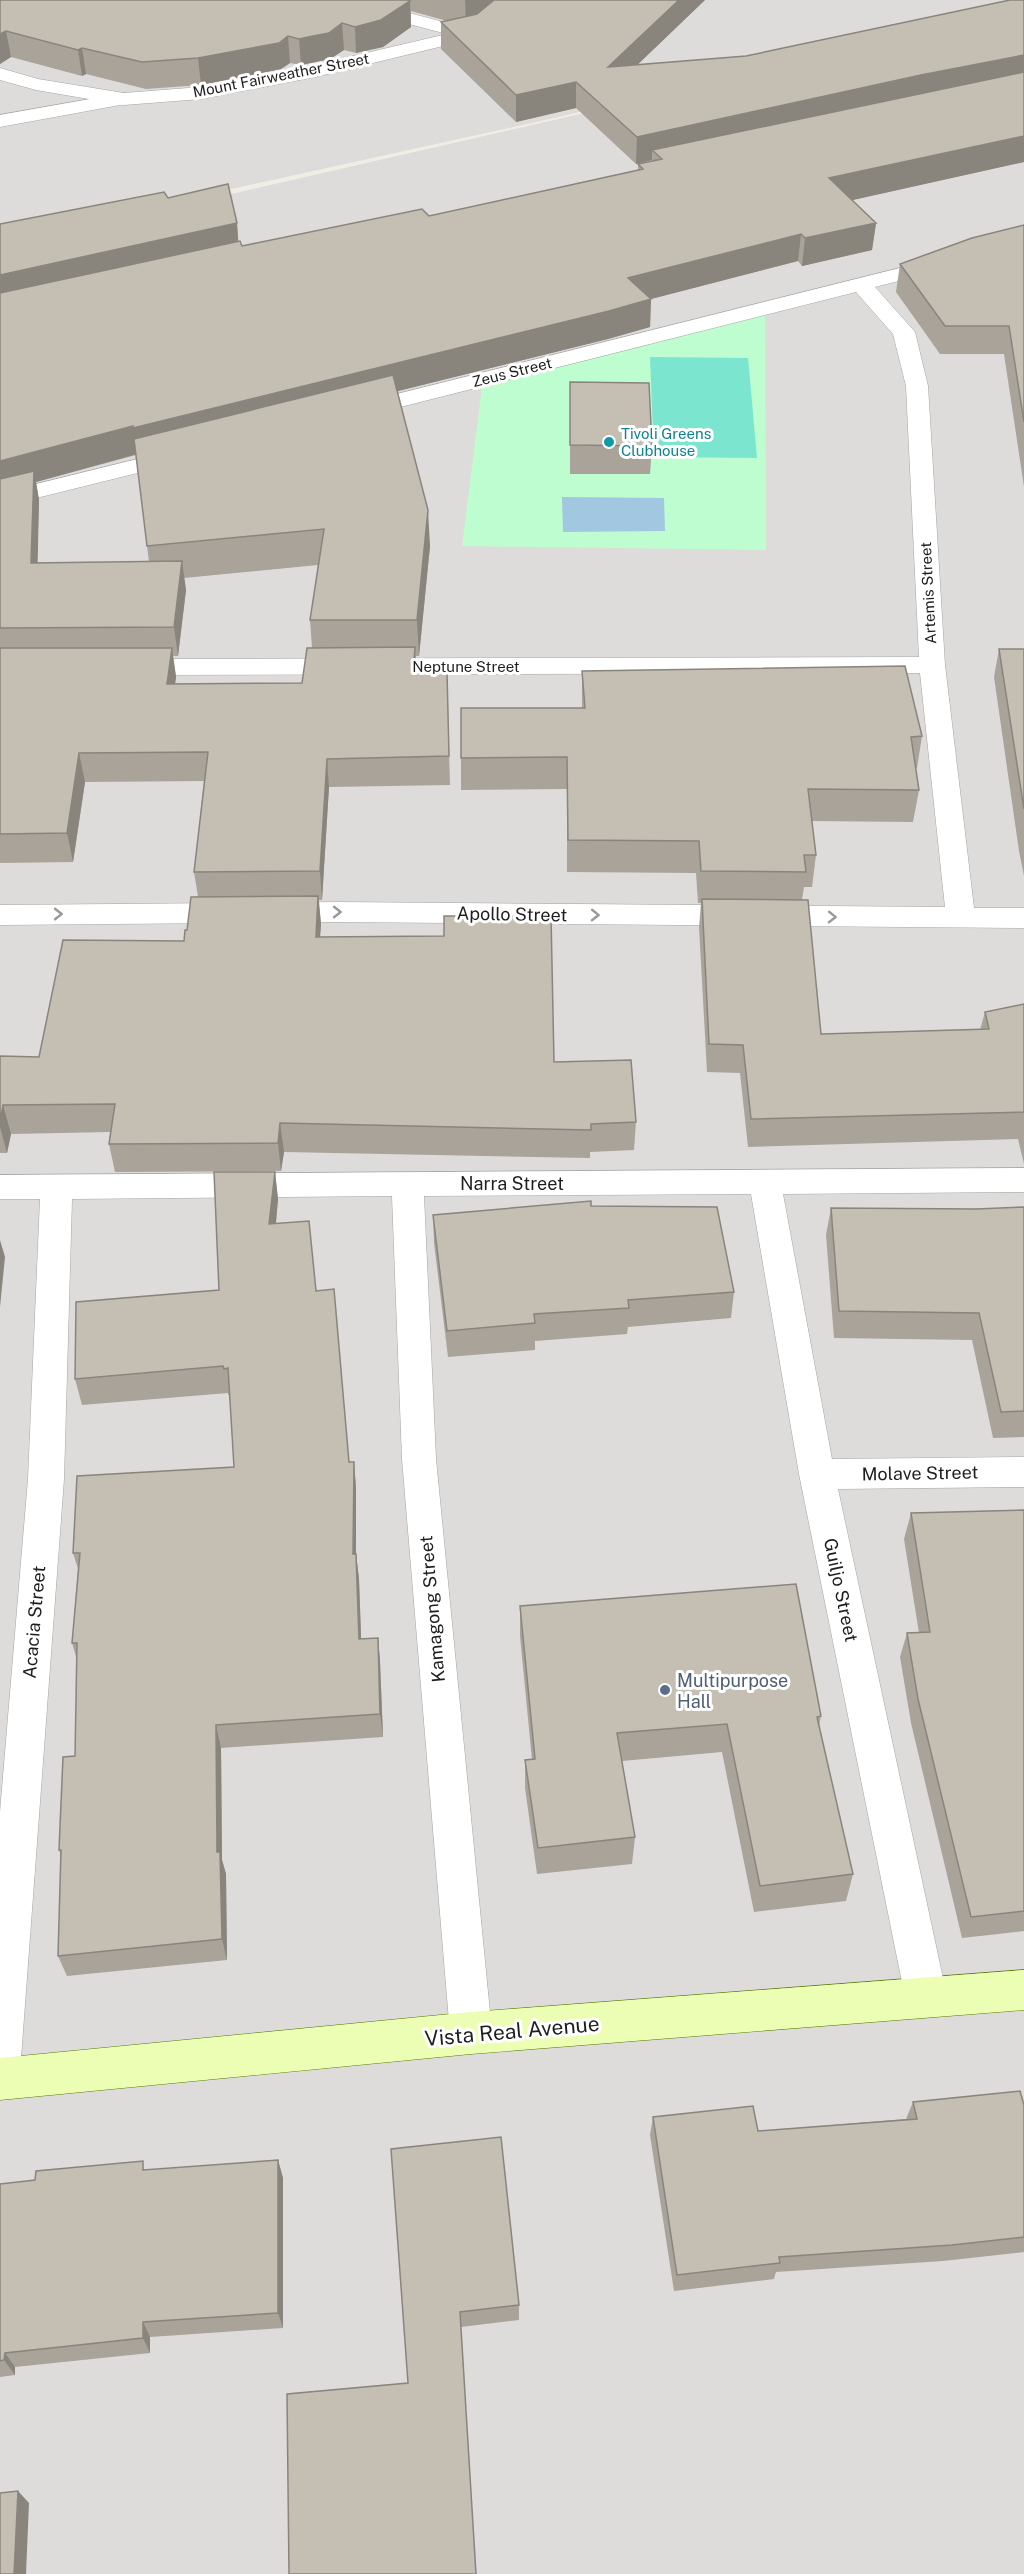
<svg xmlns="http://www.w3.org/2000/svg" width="1024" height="2574" font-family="'Public Sans',sans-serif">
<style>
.residential{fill:#dddcdb}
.park{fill:#befdcf}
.pitch{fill:#7ce5d0}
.water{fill:#a1c7e1}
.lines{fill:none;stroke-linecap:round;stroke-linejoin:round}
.lane-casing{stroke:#a5a5a5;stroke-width:1}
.street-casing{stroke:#a5a5a5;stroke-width:1}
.secondary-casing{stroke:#577b00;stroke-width:1}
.lane{fill:#fff;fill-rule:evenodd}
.street{fill:#fff;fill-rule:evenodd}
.secondary{fill:#ecfeb4;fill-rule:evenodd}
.wall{fill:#a9a39a;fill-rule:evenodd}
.shaded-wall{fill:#89857d}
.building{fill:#c4beb3;stroke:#89857d;stroke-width:1.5}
.oneway{stroke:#9a9a9a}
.culture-dot{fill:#0f9aa8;stroke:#fff;stroke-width:2}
.service-dot{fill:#5c6f8a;stroke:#fff;stroke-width:2}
.labels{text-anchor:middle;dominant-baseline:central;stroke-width:6;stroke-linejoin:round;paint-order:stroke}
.far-street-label{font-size:15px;fill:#1e1e1e;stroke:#fff}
.far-culture-label{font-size:15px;fill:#0d838f;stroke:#fff;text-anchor:start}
.street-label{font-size:18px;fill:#1e1e1e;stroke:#fff}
.service-label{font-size:18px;fill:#4e5e75;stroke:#fff;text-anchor:start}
.near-street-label{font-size:21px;fill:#1e1e1e;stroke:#fff}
</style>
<rect width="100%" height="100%" fill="#f0eee4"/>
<path class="residential" d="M0,0h1024v7l-470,111 -554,122z
M1024,12v2562h-1024v-2327z"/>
<path class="park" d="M765,309l1,241 -304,-4 20,-160z"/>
<path class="pitch" d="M650,357l98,1 9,100 -103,-1z"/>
<path class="water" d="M562,497l102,1 1,33 -102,1z"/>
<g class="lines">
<g class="lane-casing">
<path id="lane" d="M124,93l7,2 3,4 -3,4 -131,24v-12z"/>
</g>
<g class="street-casing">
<path id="street" d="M330,0h30l106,28 37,-28h21l-48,38 -161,39 -114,22 -77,6 -88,-15 -36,-10v-12l38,11 86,14 77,-6 114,-22 132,-31 -114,-30z
M1024,237v12l-149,38 40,45 13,54 17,279 29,243h50v20l-687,-6 -337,3v-20l337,-3 608,5 -25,-234 -791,2 -9,-2 -4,-6 4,-6 9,-2 790,-2 -13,-271 -13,-52 -37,-42 -499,126 -8,-2 -3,-5 3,-5z
M182,448l8,2 4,5 -4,5 -190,47v-14z
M1024,1168v24l-241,2 49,265 192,-2v30l-186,2 109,508 -6,14 -15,6 -15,-6 -6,-14 -106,-523 -48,-280 -327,2 12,263 56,574 -6,15 -15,6 -15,-6 -6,-15 -48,-574 -10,-263 -320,3 -8,280 -43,579 -6,15 -15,6v-267l28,-333 12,-280h-40v-24z"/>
</g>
<g class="secondary-casing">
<path id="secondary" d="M1024,1970v40l-553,44 -471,46v-42l471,-46z"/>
</g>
<use href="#lane" class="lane"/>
<use href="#street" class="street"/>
<use href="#secondary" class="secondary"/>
</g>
<path class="wall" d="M0,0h705l-68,65 387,97 -172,38 24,23 -4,27 -70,16 -4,-5 -147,38 -1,28 -42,12 -211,52 33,155 -11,110h-3v17l31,-1 3,113 -121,2 -7,113h-3l2,24 -1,13 234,125 82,60 -2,28 -44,2v6l-306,-6 -3,19 -166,1 -6,-28 1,-12 -99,2 -4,19h-7v-97l39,1 145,-116 14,-44 -4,-25 10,-91 -119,1 -12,80 -73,1v-639l168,-26 69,25 1,18 4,5 187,-30 209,-46v-6l13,-2 1,-2 -16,4 -60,-56 -60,14 -75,-73v-27l6,-1 -36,-10v16l-28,20 -27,6 -12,-3 -14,9 -29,6 -11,-2 -9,6 -80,16 -55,4 -60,-15 -4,2 -71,-19 -11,7zM136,455l13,107 -112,1 2,-63 -3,-18zM318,565l-8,55 2,28 -10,35 -127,1 1,-7 -3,-21h5l8,-66 -2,-12z
M1024,225v262l-20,-133h-64l-44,-62 4,-28z
M570,382l82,64 -2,28h-80z
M999,649h25v227l-5,-25 -25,-174z
M582,671l340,65 -5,32h-1l3,22 -6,32 -101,-1 4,34 -4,32h-8l-2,13 19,134 159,-4 5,-18 39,-8v160l-6,-25 -270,8 -8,-74 -33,-1 -8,-145 2,-24h-3l-2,-30 -129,-1v-83l-106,1v-32l121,-50z
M275,1172l3,27 -2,25 33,-3 7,70 33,171h5l2,26v66l3,25 2,60 17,-1 2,24 3,75 -162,11 1,112 4,14 1,86 -160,16 -9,-20 3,-100 -2,-6 16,-94 2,-96 -5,-17 6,-74 -5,-16 161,-86 -4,-72h-2v-2l-146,12 -7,-26 144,-89z
M591,1206l143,86 -3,26 -103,9 -1,7 -92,7v9l-87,7 -14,-114 -1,-28z
M1024,1207v230l-31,1 -21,-98 -138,-2 -8,-103 5,-27 145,1z
M1024,1510v421l-62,7 -51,-215 -11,-66 7,-24h12l-15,-94 7,-26z
M520,1606l301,110 -2,10 34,148 -7,27 -92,11 -32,-160 -100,9 13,76 -3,27 -95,10 -12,-86v-28h7l-12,-124z
M913,2102l111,3v147l-81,9 -167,11 -2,7 -100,12 -24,-156 3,-18 105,14 148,-12z
M391,2149l128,156v15l-58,7z
M278,2160l5,18v150l-133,9v16l-135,14v8l-15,2v-193l147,-14z"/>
<path class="shaded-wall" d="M465,0h34l-33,26z
M679,0h26l-98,94 1,-27z
M410,1l1,26 -28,20 -27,6 -1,-26z
M342,23l2,27 -14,9 -29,6 -2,-26z
M6,31l5,26 -11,7v-30z
M288,36l2,27 -9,6 -80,16 -3,-27z
M82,48l4,26 -4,2 -4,-26z
M1024,55v23l-372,72v10l-16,4 1,-27 284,-62z
M576,82v26l-60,14v-27z
M1024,136v26l-198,44 3,-28z
M237,223l2,28 -239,53v-29z
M876,223l-4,27 -70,16 3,-28z
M801,234l-3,27 -147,38 -1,28 -42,12 -471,117v-2l-101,28 3,18 -2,92 -37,-101v-30l628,-183z
M428,510l2,36 -11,110 -2,-36z
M182,561l4,29 -8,66 -4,-29z
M415,647l1,29 -3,-3z
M172,648l4,29 -5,36 -4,-29z
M79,753l6,29 -12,80 -6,-29z
M327,759l2,28 -7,113 -2,-29z
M318,896l3,28 -3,41 -2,-28z
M3,1105l8,29 -4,19 -7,-26v-6z
M280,1123l4,29 -3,19 -3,-28z
M275,1172l3,27 -5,53 -4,-28z
M0,1240l5,17 -5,50z
M354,1462l2,26v91l-3,-25z
M356,1554l3,25 3,84 -3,-24z
M378,1638l2,24 3,75 -3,-23z
M216,1725l5,23 1,112 4,14 1,86 -5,-21 -5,-87z
M278,2160l5,18v150l-5,-15z
M143,2322l7,15v16l-7,-15z
M5,2353l10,14v8l-11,-15z
M18,2491l11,12 -3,71h-12z"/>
<path class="building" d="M0,0h407l3,1 -29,19 -26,7 -13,-4 -13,10 -16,3 -14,3 -11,-3 -9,7 -81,15 -56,4 -60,-14 -4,2 -72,-19 -6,3z
M494,0h185l-71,67 138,-11 264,-56h14v55l-103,20 -284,62 -61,-55 -60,13 -75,-73 36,-8z
M1024,72v64l-195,42 47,45 -71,15 -4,-4 -173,44 23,21 -42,12 -476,117v-2l-133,35v-168l240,-52 2,5 180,-37 7,7 214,-47 -5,-5 24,-5 -10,-9z
M228,184l9,39 -237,52v-51l164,-32 4,6z
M1024,225v197l-15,-96h-64l-45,-62 72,-26z
M393,375l35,135 -11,110h-107l14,-91 -177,17 -13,-107z
M570,382l79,1 3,63 -82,-1z
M34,471l-3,92 151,-2 -8,66 -174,1v-149z
M415,647l-2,26 34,-1 2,84 -122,3 -7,112 -126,1 14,-120 -129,1 -12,80 -67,1v-186h172l-5,36 135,-1 5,-35z
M999,649h25v160z
M905,666l17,70 -11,1 8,53 -111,-1 8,66h-12l2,17 -105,-1 -2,-30 -131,-1 -1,-83 -106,1v-50h124l-3,-37z
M318,896l-2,41 128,-1v-20h107l3,146 77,-2 5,62 -45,2v6l-311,-7 -2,20 -169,1 6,-40 -112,1 -3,16v-65l39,1 24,-117 121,1 1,-11h2l4,-33z
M702,899l106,1 13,134 168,-5 -4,-17 39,-8v108l-273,7 -8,-74 -34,-1z
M214,1172h61l-6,52 40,-3 7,70 18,-2 15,173h5l-1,92h3l3,85 19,-1 2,76 -164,11 1,127h3l2,87 -164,17 3,-106h-2l4,-93 12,-1 2,-113h-5l8,-90h-7l4,-77 157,-9 -6,-99 -4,1 -1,-3 -148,13 1,-77 143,-12z
M591,1201v5l126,1 17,85 -106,8 1,8 -95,6 1,9 -88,8 -14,-116z
M1024,1207v204l-23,1 -22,-99 -140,-2 -8,-103 145,1z
M1024,1510v401l-53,6 -53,-218 -11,-66 23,-1 -19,-119z
M796,1584l25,132 -4,1 36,157 -93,12 -33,-162 -110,9 18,104 -97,11 -13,-88 10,-1 -15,-153z
M1020,2091l4,14v132l-72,8 -173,12 1,6 -103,12 -24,-158 100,-11 5,25 159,-12 -4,-17z
M501,2137l18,168 -59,7 16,262h-187l-2,-180 121,-11 -17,-234z
M278,2160v153l-135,9v16l-138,15 -1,7 -4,1v-177l35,-4 1,-9 107,-10v9z
M18,2491l-4,83h-14v-81z"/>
<defs><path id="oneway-chevron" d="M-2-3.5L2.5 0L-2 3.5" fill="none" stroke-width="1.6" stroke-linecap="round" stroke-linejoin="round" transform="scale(1.5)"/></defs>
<g class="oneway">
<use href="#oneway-chevron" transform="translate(337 912)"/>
<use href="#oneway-chevron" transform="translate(58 914)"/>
<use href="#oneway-chevron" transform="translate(595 915) rotate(1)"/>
<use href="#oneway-chevron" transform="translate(832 917) rotate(1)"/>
</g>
<circle class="culture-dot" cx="609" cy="442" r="6"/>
<circle class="service-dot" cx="665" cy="1690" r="6"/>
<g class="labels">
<g class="far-street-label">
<text transform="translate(281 75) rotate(-11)">Mount Fairweather Street</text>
<text transform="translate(512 372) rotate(-14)">Zeus Street</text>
<text transform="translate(928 593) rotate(-93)">Artemis Street</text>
<text x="466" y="666">Neptune Street</text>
</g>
<g class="far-culture-label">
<text x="621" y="433">Tivoli Greens<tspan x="621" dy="17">Clubhouse</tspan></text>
</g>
<g class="street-label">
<text transform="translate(512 914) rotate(1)">Apollo Street</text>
<text x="512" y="1183">Narra Street</text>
<text transform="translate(920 1473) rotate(-1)">Molave Street</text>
<text transform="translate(841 1590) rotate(78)">Guiljo Street</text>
<text transform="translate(432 1609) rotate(-95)">Kamagong Street</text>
<text transform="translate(34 1622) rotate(-85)">Acacia Street</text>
</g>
<g class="service-label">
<text x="677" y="1680">Multipurpose<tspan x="677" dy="21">Hall</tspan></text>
</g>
<g class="near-street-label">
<text transform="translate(512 2031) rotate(-5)">Vista Real Avenue</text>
</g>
</g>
</svg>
